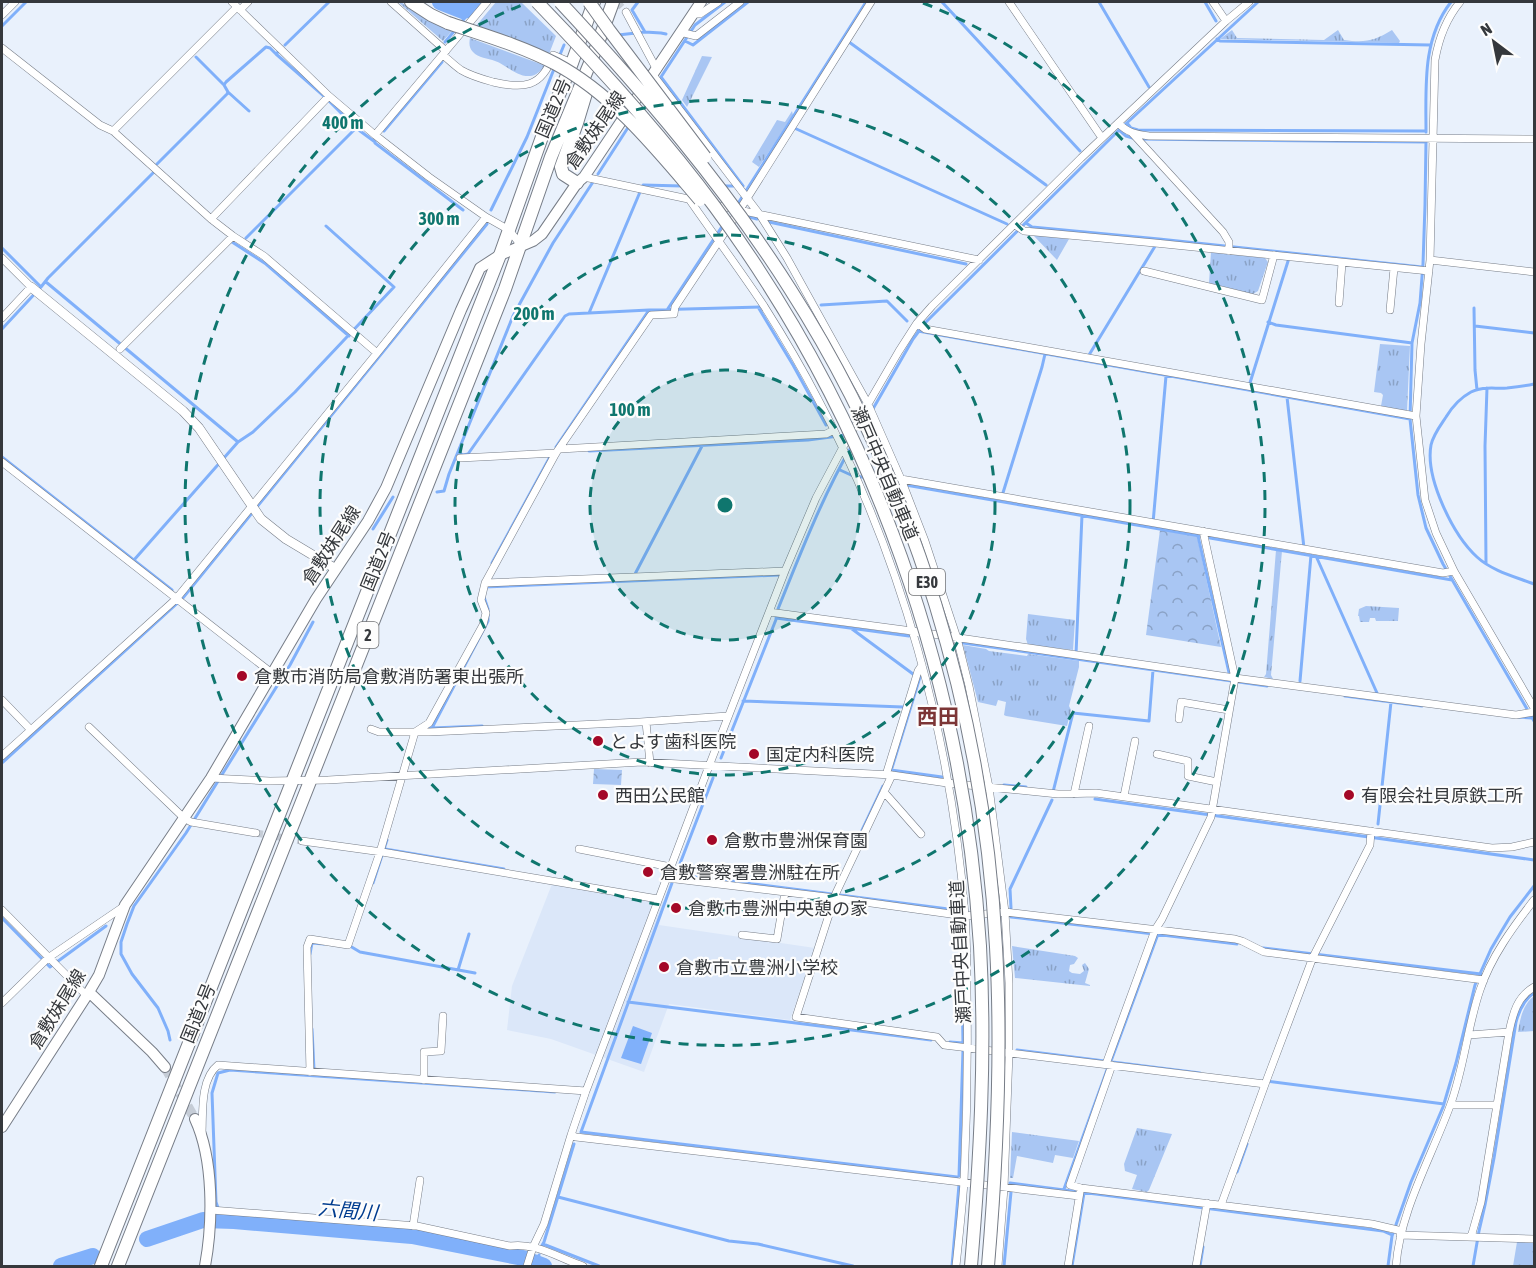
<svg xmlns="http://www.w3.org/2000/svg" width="1536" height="1268" font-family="'Asap Condensed','Noto Sans JP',sans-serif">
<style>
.built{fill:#dbe7f9}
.grass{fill:url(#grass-tufts)}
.park{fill:url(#park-crowns)}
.water{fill:#80b0fa}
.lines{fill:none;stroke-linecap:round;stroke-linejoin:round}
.stream{stroke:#80b0fa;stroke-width:3}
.river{stroke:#80b0fa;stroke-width:16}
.minor-tunnel{stroke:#c5ccd6;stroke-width:7;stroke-dasharray:7 3.5;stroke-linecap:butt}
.secondary-tunnel{stroke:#c5ccd6;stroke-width:10;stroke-dasharray:10 5;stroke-linecap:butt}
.minor-casing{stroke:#777d87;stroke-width:8}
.tertiary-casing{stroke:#777d87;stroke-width:10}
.secondary-casing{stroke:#777d87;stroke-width:12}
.trunk-casing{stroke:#777d87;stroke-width:14}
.motorway-casing{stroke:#777d87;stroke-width:14}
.minor{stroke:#fff;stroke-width:7}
.tertiary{stroke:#fff;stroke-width:9}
.secondary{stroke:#fff;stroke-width:10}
.trunk{stroke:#fff;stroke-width:12}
.motorway{stroke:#fff;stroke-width:12}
.motorway-bridge-casing{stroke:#777d87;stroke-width:14;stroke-linecap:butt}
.motorway-bridge{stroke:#fff;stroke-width:12}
.ring{fill:none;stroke:#0f766e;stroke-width:3;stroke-dasharray:10 8}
.poi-dot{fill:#a40827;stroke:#fdfdfd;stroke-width:2}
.labels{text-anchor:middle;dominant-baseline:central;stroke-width:4.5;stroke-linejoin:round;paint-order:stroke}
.shield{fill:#fdfdfd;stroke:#717376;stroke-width:1.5}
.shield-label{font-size:16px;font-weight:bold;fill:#35383c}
.street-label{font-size:18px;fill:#35383c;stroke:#fdfdfd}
.poi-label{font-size:18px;fill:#35383c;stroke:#fdfdfd;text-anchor:start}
.water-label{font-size:20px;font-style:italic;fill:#003c8f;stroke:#fdfdfd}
.quarter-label{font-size:21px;font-weight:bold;fill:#7c3536;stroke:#fdfdfd}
.centre{fill:#0f766e;stroke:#fdfdfd;stroke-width:3}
.ring-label{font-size:18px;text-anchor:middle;font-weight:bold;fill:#0f766e;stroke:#fdfdfd;stroke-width:4.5;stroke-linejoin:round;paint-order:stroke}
</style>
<defs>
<pattern id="grass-tufts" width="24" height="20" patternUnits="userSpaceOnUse" patternTransform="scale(1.5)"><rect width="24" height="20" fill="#a9c6f3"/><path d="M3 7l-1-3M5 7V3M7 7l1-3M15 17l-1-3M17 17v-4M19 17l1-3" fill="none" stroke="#8aa2c6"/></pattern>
<pattern id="park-crowns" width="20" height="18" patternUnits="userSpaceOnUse" patternTransform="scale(1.5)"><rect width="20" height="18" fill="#a9c6f3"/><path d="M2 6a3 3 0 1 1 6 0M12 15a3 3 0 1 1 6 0" fill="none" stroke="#8aa2c6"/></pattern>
</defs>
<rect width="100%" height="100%" fill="#e9f1fc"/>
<path class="built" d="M552,884l114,18 -7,23 156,23 -25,72 -121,-16 -25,68 -93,-33 -44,-9 5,-44z"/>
<path class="grass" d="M398,2h3l23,16 28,13 -9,10z
M496,2h25l35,34 -7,18 -73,-28z
M1232,30l5,8 87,2 14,-10 6,10c21,3 30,1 48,-10l8,11 -1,2 -179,-4z
M470,38l76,28c-5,4 -10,10 -16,10 -14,1 -23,-11 -35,-15 -7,-3 -17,-3 -22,-9 -4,-4 -4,-9 -3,-14z
M702,56l10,1 -25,50 -5,-7z
M792,111l1,4 -34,52 -7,-5 25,-42 8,2z
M1033,235l36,4 -12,21z
M1211,252l54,6 3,4 -10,29 -5,3 -44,-11z
M1380,344l30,2 -3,65 -26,-5 2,-11 -2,-2 -7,-1z
M1276,550l6,1 -11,124 2,4 -9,-2 2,-3z
M1366,606l33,2 -1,13h-22l-1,-3h-5l-1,4h-9l-1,-6h-1l1,-7z
M1028,614l47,6 -2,30 -45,-5 -2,-6z
M963,645l23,4 3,2 38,5 1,-2 51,7v6l-10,39 2,4 -4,16 -61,-10 -2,-1 2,-13 -8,-2 -2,6 -18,-4z
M1012,946l63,10 3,2 -4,6 -4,1 -1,6 3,2 8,1 4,-3 -2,-6 3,-2 4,6 -4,14 5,2v1l-75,-8z
M1534,996v35l-16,1c2,-13 5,-28 16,-36z
M1137,1128l35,6 -23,56 -2,2 -15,-3 5,-14 -12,-4 -1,-7z
M1012,1132l67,9 -6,17 -18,-3 -2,8 -36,-7 -4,22h-3z
M1517,1242h17v24h-21z"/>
<path class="park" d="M1160,530l37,6 24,111 -75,-12z
M594,769l28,1 -1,15 -28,-1z"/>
<path class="water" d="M633,1026l19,7 -11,31 -20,-6z"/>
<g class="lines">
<path class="stream" d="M638,2l-6,8 13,22 16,1 5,1
M942,2l138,149
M1099,2l50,85
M1205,2l11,19
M460,24l7,-9 1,-5
M2,26l24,-24
M618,35l27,-3
M1217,39l3,2 210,4
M685,41l8,4 55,-43
M445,42l11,-13
M849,42l197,143
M285,45l44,-43
M276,54l49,43 31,31
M196,57l28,28
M559,57l5,-12
M661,77l82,109
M659,80l36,-55 30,-23
M228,92l21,19
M1127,123l4,5 7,2 288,1
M792,127l215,97
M1119,130l7,6 10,3 290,3
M384,131l58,-69
M1426,132c0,-45 -4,-93 25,-130
M1426,141l-1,64 -2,59 -3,39 -8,40 -2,76 8,76 8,33 17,36 91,157
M375,143l88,67
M157,164l70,-70 1,-2 -4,-7 2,-3 40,-35 4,1 6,6 2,-2
M598,174l31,-48
M721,186h15
M643,187v-2l39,1
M737,205l129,-203
M491,210l36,-73 27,-68
M746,216l11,3
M769,222l197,42
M1026,223l6,4 127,12 263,28
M246,238l110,-110 19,14
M229,240l37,24 83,72
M2,248l39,39
M46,282l192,160
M821,305l66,-4 20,20
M758,307l35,58 33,60
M1474,308l1,62 2,20
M667,310l56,-85
M589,313l51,-121
M1268,322l8,3 136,18
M1475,326l59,7
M2,329l39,-42 7,-9 106,-106
M918,331l492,88
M1089,355l68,-112
M1534,384c-9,2 -18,3 -27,4 -12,1 -25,-2 -36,4 -11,6 -19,15 -25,25 -6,9 -13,18 -15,28 -6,33 22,90 46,112 15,14 39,20 57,27
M1249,386l40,-128
M1287,397l17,151
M866,421l47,-82 12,-16 192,-191 141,-130
M556,447l93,-137 112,-3
M589,451l219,-11 38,-5
M458,452l5,3 5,-1 97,-138 4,-2 80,-4
M2,457l170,133
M840,470l11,5 16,3
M873,479l14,3
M894,483l306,53
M437,492l7,-1 5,-17 64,-158 40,-73 40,-61
M1002,496l40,-129 3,-13
M1153,523l13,-147
M373,529l20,-32
M1198,536l32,141
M1210,538l242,42
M1316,556l61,137
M134,560l104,-118 15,-10 42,-40 99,-105 -68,-61
M492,563l59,-108
M1486,563l-1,-117 2,-58
M634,576l68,-130
M484,587l295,-12
M778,609c22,-55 44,-111 73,-162
M776,618l133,18
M852,629l61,45
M963,643l304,43
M1076,654l6,-139
M1300,681l11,-126
M1345,696l77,10
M743,701l160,6
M1518,717l14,1
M432,728l50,-2
M427,729l5,-1 56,-107v-12l-4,-12
M721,758l56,-141
M2,763l180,-164 305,-375
M891,770l51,7
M891,771l29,-94
M1004,785l22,2
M1053,792l20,-79 76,8 4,-51
M1095,799l439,61
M1378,824l13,-122
M856,843l27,-57
M385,849l119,20
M676,874l280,36
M676,874l37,-96
M373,883l14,-43
M1011,908l-1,-19 42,-89
M1011,917l226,27
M2,918l48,49 56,-41
M958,919l4,60 1,65
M350,946l10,6 115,21
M1263,948l218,26
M310,954l2,-11 12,1
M458,970l11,-36
M628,1002l303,38
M312,1029l2,41
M170,1040l-2,-9 -10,-23 -26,-34 -11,-20v-12l6,-18 7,-18 52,-73 37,-60 67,-108 23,-43
M950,1042l13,1
M1017,1050l183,23
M1111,1061l47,-127
M218,1073l12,-3 325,22
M1266,1081l178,23
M581,1132l376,45
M581,1132l91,-249
M1237,1172l10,-28
M959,1176l4,-126
M1010,1183l373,48 9,4
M1064,1189l44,-122
M558,1197l171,44 29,3 95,22
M218,1220v-12l-2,-6 -4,-109 6,-20
M543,1244l56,22
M541,1247l3,-5 30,-98
M536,1263l3,-8
M952,1266l7,-81
M1004,1266l7,-74
M1072,1266l12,-73
M1200,1266l3,-19
M1388,1266l4,-30 19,-54 32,-75 13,-44 19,-78 16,-36 10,-17 9,-15 24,-31
M1473,1266l6,-35 6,-26 9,-47 22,-136c3,-11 9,-23 18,-29"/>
<path class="river" d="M440,2l23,9 5,-1 7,-8
M147,1239l56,-19 31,1 178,15 111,22 21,8
M61,1266l32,-10"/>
<path class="minor-tunnel" d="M617,2l9,10
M256,833l46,8"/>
<path class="secondary-tunnel" d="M165,1067l30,52"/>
<g class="minor-casing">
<path id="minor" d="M232,2l97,94 46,39 54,42 57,40 23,13 11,14
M391,2l55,49
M1009,2l93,136
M1213,2l13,19
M1460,2c-14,17 -21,35 -25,58l-5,200 -9,84 -5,72 9,84 11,33 18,38 80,137
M240,10l8,-8
M626,12l31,58
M693,14h7l18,-12
M2,15l13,-13
M680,32l16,4 44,-34
M2,48l98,77 13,6 98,88 22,17 31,20 113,97
M443,55c6,5 12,11 18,15 10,6 21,9 32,12 30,7 49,6 60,-27l19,8
M653,75l107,140 27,43 81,146 33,75 24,62 32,97 12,48 20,101 16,125 4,71v70l-5,135 -6,78
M1118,123c10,10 17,11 31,13l385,3
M113,131l124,-124
M1133,134l90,98 6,10v9
M375,135l112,-133
M584,177l109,23
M689,199c25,36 51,71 75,107 19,30 38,62 54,93 84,157 133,339 147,516 2,26 2,53 2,79 1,63 0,125 -3,188 -2,28 -5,56 -8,84
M715,205l264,55
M211,219l118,-123
M1015,225l9,6 131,12 274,28
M2,258l29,29 -29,31
M1430,260l104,12
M1144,271l118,29 12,-45
M1339,303l3,-40
M1390,310l4,-42
M917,323l8,6 491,87
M120,349l113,-113
M560,449l266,-15 8,-4
M460,458l96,-5
M2,462l271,212
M901,479l542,94 11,-2
M485,583l300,-12
M769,612l143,19 323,47 281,37 18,-3
M2,700l28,29
M1179,719l2,-17 48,8
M646,722l4,41
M89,727l95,91 7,4 65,11
M371,729l8,3h50l211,-10 88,-6
M1157,754l31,7v15l29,6
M2,756l174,-157 201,-246 109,-136
M886,775l32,-104 4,-6
M892,775l-56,118 -40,124 141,20 7,8 321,39
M211,778l59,3 58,-1 314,-18 250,13 55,8 111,11 38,-1 396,55 20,-1 22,-5
M884,792l37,42
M1074,794l15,-68
M1124,796l11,-55
M302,841l80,11 276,47
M579,849l92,18
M667,878l168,20 130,18 40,-4 230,27 7,2 22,11 220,28
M2,910l85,86
M742,935l35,4 8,-47
M2,1003l46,-45 75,-51
M1469,1035l40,-3c4,-19 8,-35 25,-45
M1106,1064l49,-134 7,-11 49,-102 24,-139 -32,-147
M1112,1065l-42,120 11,3 291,36 30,7
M310,1072l-3,-125 3,-8 38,6 32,-93 35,-120 14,-9 54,-98 3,-12 -5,-13 4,-17 71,-130 95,-138 23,-1 1,-7 64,-96 132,-209
M424,1080v-28l17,-1 2,-35
M1451,1105h46
M202,1133c1,-20 -2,-54 16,-68l368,26
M571,1135l5,2 503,59
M1221,1205l46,-126 46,-122 57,-112 1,-14
M211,1210l206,16 93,20c25,-4 49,12 73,20
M413,1226l7,-46
M1400,1235l134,4
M1471,1237l10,-35 28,-170
M527,1266l6,-19 11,-23 27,-89 15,-44 123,-325 76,-195 31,-73 27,-51 56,-96 18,-28 15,-17 149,-148 145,-137 23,-19
M1068,1266l12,-74
M1196,1266l11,-63
M1396,1266c4,-55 35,-108 54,-160 14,-37 17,-78 30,-116 11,-33 33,-63 54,-90"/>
</g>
<g class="tertiary-casing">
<path id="tertiary" d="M31,287l152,124 16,17 62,91 25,20 50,30"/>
</g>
<g class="secondary-casing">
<path id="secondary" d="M89,992l63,60 13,15
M195,1119c19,41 18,103 10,147
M2,1127l87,-135 10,-17 26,-70 86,-127 105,-179 52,-78 18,-33 75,-178 19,-42 20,-13 33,-14 9,-7 35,-51 7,-6 117,-175"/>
</g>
<g class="trunk-casing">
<path id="trunk" d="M577,183l-14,-9 -2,-7 16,-44 10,-33
M101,1266l399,-1011 43,-121 29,-71 22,-61
M118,1266l387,-977 46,-132 44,-106 18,-49"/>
</g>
<g class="motorway-casing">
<path id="motorway" d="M411,2l20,13 17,8"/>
</g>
<use href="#minor" class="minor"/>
<use href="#tertiary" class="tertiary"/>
<use href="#secondary" class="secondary"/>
<use href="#trunk" class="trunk"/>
<use href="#motorway" class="motorway"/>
<g class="motorway-bridge-casing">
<path id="motorway-bridge" d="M537,2c63,65 124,132 178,205 160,217 248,471 265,739 6,107 0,214 -9,320
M560,2c84,90 164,183 230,287 125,195 194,427 206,658 6,106 1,213 -8,319
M589,2l20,28 96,127
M448,23c36,12 74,23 108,41 58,31 102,87 144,136"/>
</g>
<use href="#motorway-bridge" class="motorway-bridge"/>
</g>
<circle cx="725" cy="505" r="135" fill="#0f766e" fill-opacity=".12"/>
<g class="ring">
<circle cx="725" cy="505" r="135"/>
<circle cx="725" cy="505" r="270"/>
<circle cx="725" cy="505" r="405"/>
<path d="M923 3A540 540 0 1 1 527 3"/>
</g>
<g class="poi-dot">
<circle cx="242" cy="676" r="6"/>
<circle cx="598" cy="741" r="6"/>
<circle cx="754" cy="754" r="6"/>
<circle cx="603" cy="795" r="6"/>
<circle cx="1349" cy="795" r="6"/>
<circle cx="712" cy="840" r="6"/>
<circle cx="648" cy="872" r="6"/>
<circle cx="676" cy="908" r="6"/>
<circle cx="664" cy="967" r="6"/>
</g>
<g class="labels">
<g class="shield">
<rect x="909" y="569" width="36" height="26" rx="4.5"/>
<rect x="357.5" y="622" width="21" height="26" rx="4.5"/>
</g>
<g class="shield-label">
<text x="927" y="582">E30</text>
<text x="368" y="635">2</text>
</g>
<g class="street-label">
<text transform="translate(553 108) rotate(-67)">国道2号</text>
<text transform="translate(595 130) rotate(-55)">倉敷妹尾線</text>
<text transform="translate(885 473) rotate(67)">瀬戸中央自動車道</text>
<text transform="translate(331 545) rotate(-57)">倉敷妹尾線</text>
<text transform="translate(378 561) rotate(-68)">国道2号</text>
<text transform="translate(960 952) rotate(-93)">瀬戸中央自動車道</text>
<text transform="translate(57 1009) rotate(-58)">倉敷妹尾線</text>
<text transform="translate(198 1013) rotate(-68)">国道2号</text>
</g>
<g class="poi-label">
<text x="254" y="676">倉敷市消防局倉敷消防署東出張所</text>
<text x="610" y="741">とよす歯科医院</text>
<text x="766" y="754">国定内科医院</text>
<text x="615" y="795">西田公民館</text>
<text x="1361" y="795">有限会社貝原鉄工所</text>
<text x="724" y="840">倉敷市豊洲保育園</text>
<text x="660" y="872">倉敷警察署豊洲駐在所</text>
<text x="688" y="908">倉敷市豊洲中央憩の家</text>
<text x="676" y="967">倉敷市立豊洲小学校</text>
</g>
<g class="water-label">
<text transform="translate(348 1210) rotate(5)">六間川</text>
</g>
<g class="quarter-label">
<text x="938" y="716">西田</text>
</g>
</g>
<circle cx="725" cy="505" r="9" class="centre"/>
<g class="ring-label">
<text x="343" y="129">400 m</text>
<text x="439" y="225">300 m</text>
<text x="534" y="320">200 m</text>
<text x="630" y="416">100 m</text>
</g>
<rect width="1536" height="1268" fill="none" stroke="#35383c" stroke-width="6"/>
<g transform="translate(1494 42) rotate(328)" stroke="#fdfdfd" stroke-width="4.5" paint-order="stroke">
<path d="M0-4.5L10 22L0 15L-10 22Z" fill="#35383c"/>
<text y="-9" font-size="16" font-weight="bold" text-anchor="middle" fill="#35383c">N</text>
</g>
</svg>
